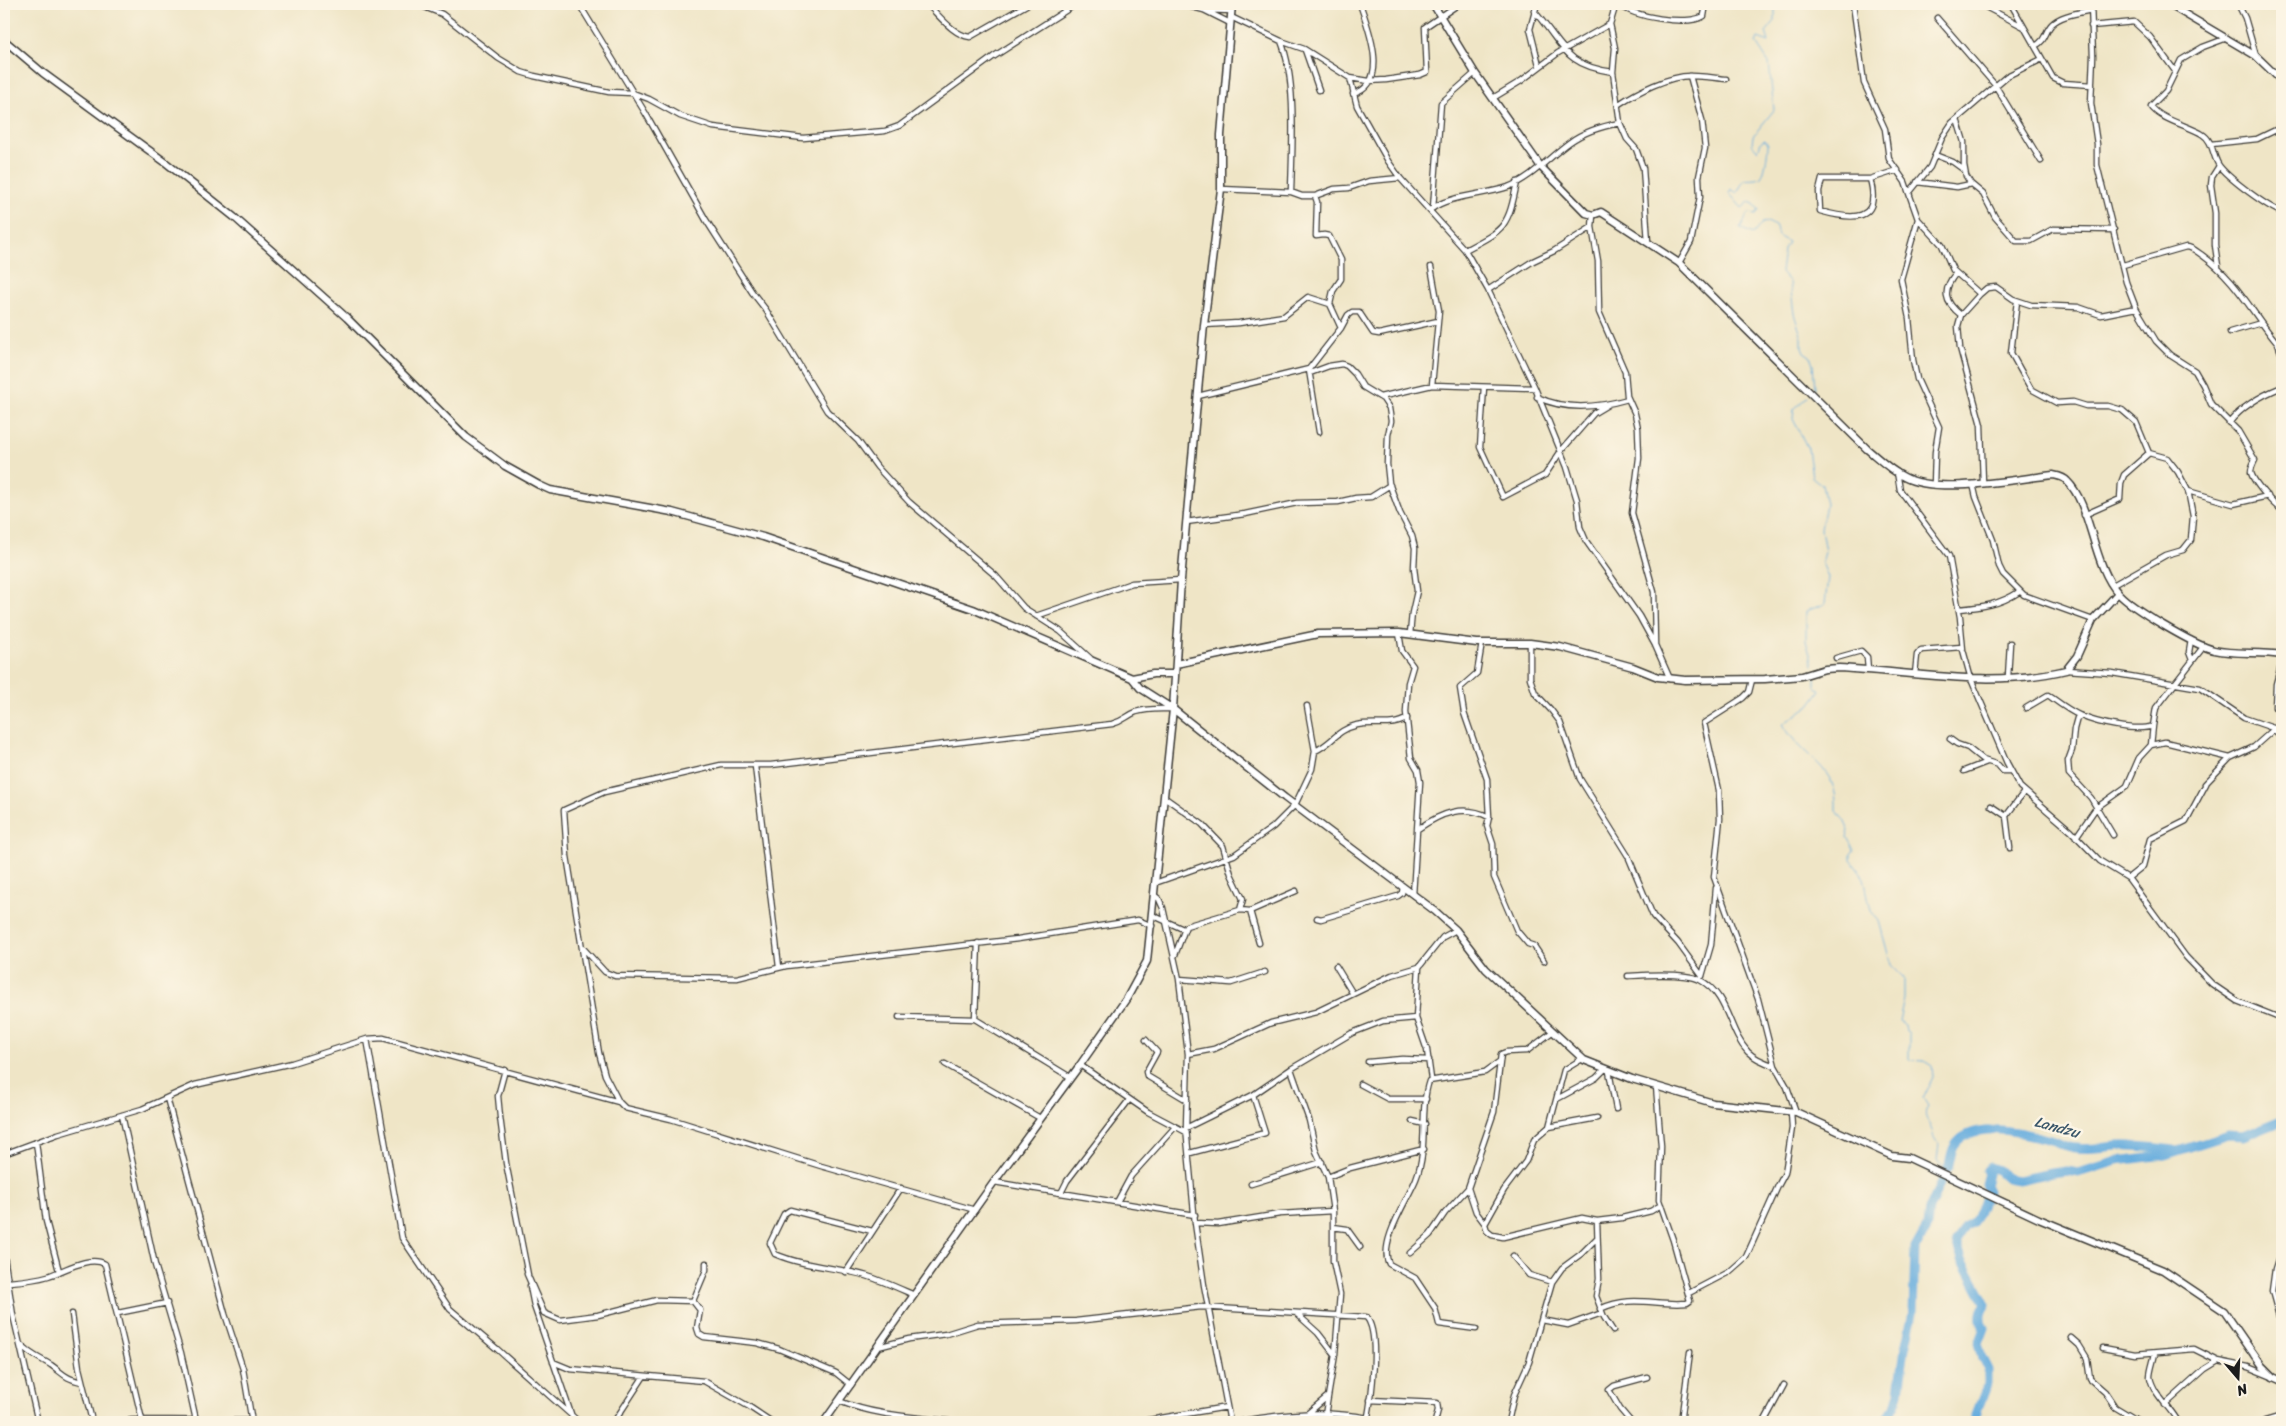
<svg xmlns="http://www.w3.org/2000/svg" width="2286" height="1426" font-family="Sriracha,sans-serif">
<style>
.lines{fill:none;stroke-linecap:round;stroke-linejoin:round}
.stream{stroke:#68adde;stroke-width:1}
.river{stroke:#68adde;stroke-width:9}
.street-casing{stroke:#3c3a36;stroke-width:7}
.secondary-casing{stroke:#3c3a36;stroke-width:9}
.street{stroke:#fff;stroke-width:4.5}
.secondary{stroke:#fff;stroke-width:6}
.labels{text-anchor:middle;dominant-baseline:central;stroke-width:5;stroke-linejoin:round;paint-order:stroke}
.water-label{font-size:15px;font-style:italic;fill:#3a566a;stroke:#fcf5e5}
</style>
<rect width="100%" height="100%" fill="#fcf5e5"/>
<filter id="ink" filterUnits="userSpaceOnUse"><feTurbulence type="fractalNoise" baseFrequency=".02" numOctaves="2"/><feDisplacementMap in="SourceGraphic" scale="10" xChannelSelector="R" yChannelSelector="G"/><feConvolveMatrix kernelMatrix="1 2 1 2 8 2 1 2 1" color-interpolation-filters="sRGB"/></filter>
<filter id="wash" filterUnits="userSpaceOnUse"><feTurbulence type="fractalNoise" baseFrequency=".0096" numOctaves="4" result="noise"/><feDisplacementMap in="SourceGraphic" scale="20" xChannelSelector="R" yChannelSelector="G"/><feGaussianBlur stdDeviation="1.12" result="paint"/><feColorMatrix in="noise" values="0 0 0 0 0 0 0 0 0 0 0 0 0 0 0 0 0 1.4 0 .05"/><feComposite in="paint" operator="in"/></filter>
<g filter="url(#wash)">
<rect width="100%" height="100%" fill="#efe5c6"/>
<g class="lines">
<path class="stream" d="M1775,4v17l-9,11 3,10 -11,-4 -2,5 13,20 5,47 -21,26 -1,8 6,7 3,-9 4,-2 3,4c0,6 -3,31 -8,34 -4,2 -11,1 -16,2l-7,13 -6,-4 -2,4 13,15 7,-6 5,2 5,6 -3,4 -7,-1 -9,15 13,6 9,-11 6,-1 8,5 2,9 10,6 -4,7 -3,23 9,10 4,32 8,24v9l2,5 6,4 3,9 2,23
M1808,396l-14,13 -1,10 15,30 4,28 10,8 4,19 -5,25 4,23 -3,11 6,14 -3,27 -19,7v30l7,24
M1815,675v11l6,4 -11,15 -27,19c20,37 56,40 53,87l8,9 5,11 -2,6 7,13 -3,4v6l13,18 7,33 8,10 12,44 13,13v20l-5,23 6,4 1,6 3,2v27l15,1 8,5 1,11 -10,21 5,8c-5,9 -2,12 2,19 4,8 1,11 9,19l-2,17 11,8"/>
<path class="river" d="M1948,1169c2,-7 3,-17 6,-22 18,-30 75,-13 100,-6 8,3 13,7 22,7 14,2 27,-1 41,-2 18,-1 39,2 57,4
M1988,1191l-3,-6 3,-11 -2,-4 4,-3 8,3 9,8 11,2 33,-7 16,-2 11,2 39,-12 48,-6 63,-20 15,1 39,-16
M1883,1422l12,-15 4,-15 6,-44 8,-35 2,-65 12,-21 2,-18 13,-29
M1973,1422l15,-39v-13l-6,-12 -4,-15 6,-16c-6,-8 -3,-16 2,-23l-24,-45 -6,-18 8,-14 9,-5 4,-6 7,-17"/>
</g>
</g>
<g filter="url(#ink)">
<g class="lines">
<g class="street-casing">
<path id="street" d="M417,4l25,10 56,44 23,14 13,4 75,16 24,1 16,6 31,17 33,11 90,11 82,-7 14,-5 94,-69 83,-53
M579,4l67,110 60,106 46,72 14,18 61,101 31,30 19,26 32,35 87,74 28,32 36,23 30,27
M927,4c12,11 26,31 43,33l58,-33
M1181,4l23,6 26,13
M1537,4l-7,25 9,36
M1616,4l-6,20 5,24 -2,24 7,51 7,16 9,10 7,19 5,74
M1619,4c12,13 69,22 85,12l2,-12
M1853,4l11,79 21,46 4,30 16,23 13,37 24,26 11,25 27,24
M1980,4l42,22
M2011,4l42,74 10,5 29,2
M2091,4l2,52 -2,47 6,41v21l29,117 10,26 20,33 14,14 25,16 8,14 8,19 27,27 17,29c-2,4 -4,8 -4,12 1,8 25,37 31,37
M2238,4l7,14 11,38
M1204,10l28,1
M1534,11c30,34 29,54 79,61
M1231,17l50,24 23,8 46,29 19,3 17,-1 34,-5 7,-3 -2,-45 34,-23
M1937,18l58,67 46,76
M2091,26l43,-4 16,15 25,34
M2227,38l-24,9 -22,13 -15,31 -15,15c8,13 38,20 51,28 12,7 10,23 18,33 10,12 48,41 62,45
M1281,41c16,40 11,107 10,151
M2035,46c11,-5 10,-15 17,-22 9,-9 27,-11 39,-14
M1305,50l14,40
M1350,78l7,28 31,55 12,17 65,72 23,40 47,98 32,79 10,33 3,27 6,14 53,75 16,29 15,34
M1353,94c38,-10 15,-67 7,-90
M1493,98l28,-17 37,-28 52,-29
M1619,104c18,-12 49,-28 72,-28 12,0 24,2 35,3
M1957,119l7,23v23l2,11 5,8 12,10 12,23 21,24h15l22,-12 61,1
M2211,144l46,-5 25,-12
M1935,155l18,7 11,8
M1870,179c12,44 -18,41 -50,32l-1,-20 3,-12h48l28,-9
M1917,182l40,5 14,-3
M1221,189l70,3 11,4h13l19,-7 15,-1 20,-7 31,-3
M1909,193l21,-26 12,-29 10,-15 55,-47 35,-17
M1315,196l2,6 -1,34 8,-1 5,1 12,24v19l-8,12 -3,13
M1433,208l8,-105 34,-30
M1430,210c18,-15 56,-15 78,-23 25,-10 41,-30 62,-45 15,-11 33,-16 50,-19
M1593,215l-1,12 6,34 1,51 26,60 2,24 8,18 3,14 1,30 -7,55 22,79 1,52
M1918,219l-17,60 8,39 4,42 4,19 22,48 -4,25 -1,33
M1465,250c40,-21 43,-22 52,-68
M1679,263l12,-21 9,-45 -1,-20 6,-29 -3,-28 -12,-44
M2123,265l63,-18c7,0 11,5 16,8 36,26 49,57 76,89l4,11
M2218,266l-3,-21v-32l-4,-28 1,-8 7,-11
M1431,267l8,44 -7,74
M1956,273c-14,17 -12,29 5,42
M1488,290l45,-29 21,-10 38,-24
M2017,301l-6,52 20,36 26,14 16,-1 13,4h22l14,4 14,12 13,31
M1204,325l35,-2 45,-7 24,-19 22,7 11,24
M2230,332l31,-9
M1309,370l10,62
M1310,373l19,-7 13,-2 5,2 8,8 8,13 20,12 6,9 2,13 -3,14 -1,29 2,19 11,30 12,23 3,12 -1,20 3,23 -5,22 -2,21
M1484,387l-4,60 23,50 42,-22 16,-24 33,-38 15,-9
M1198,396l111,-27 32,-41 7,-13 4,-3h7l14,21 6,1 59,-13
M1380,397l52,-12 103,3
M1537,397c29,14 60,11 91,2
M2229,423c14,-18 33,-28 53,-36
M1897,472l3,18 49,66 11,61 3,33 8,29 36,84 13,24 51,44 29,30 28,17 58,79 26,27 25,17 45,18
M1983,483l-2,-58 -21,-77 -2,-22 3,-11 19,-21 7,-6 9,-1 17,12 18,6 47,2 23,8 35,-7
M1973,484l3,13 17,43 6,26 4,8 21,21 69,25
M2188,491l45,13 35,-8
M2084,515l36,-16 1,-16 3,-8 25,-22 18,5 11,14 10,19 5,25 -2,24 -8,10 -17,5 -53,30
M1186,522l59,-8 52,-11 41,-1 18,-4 15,-1 19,-12
M1959,609c23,-2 40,-4 60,-17
M1036,616l96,-33 49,-3
M1399,633l3,18 11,15 -5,17 -2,29 5,46 7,12 2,12 -7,113
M2191,640l-2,12 3,8
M1482,643l-5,30 -17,15 4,25 23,66 2,38 -2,9 6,18 1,33 23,54 11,13 6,2 10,15
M1530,643v35l5,15 16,17 9,12 20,57 48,77 25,60 25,27 24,33
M1836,658l25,-7 6,6 1,13
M2066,670l46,3 88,15 44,30 29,10 9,10
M1915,674l2,-19 4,-5 41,-3
M2008,677l2,-34
M1752,680l-3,12 -6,6 -39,25 15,67 1,29 -6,58 44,122 17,67 12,21 9,25
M2275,707l1,-23 6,-22
M2026,708l22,-13c11,8 21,16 33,21 16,7 55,16 72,10l3,-18 48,-62
M2081,716l-4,2 -3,11 -2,21 -4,11 1,13 22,24 22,37
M1950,739l7,5 11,4 15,12 15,5 5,6h7
M2151,745l2,-19
M1315,751c18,-8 21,-21 42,-26 16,-4 37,3 50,-7
M755,766l24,201
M1964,771l23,-9
M2205,784l25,-26 24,-11 28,-25
M1164,797l38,27 21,22 8,28 12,25 -3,11
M1991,806l15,10
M1418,829c23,-16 45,-25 71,-12
M2076,837l20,-29 31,-22 12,-28 12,-13 14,-3 65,16
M2010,848l-4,-32 18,-24
M2128,878l15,-12 7,-27 36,-18 20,-37
M1155,883l79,-28 39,-28 22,-22 17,-36 3,-18 -8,-45
M1154,895l5,4 4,9 16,71 9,75 -2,74 9,95 9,62 26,137
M1250,911l9,32
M1152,915l31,14
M1317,918l4,1 77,-23 4,-3 1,-6
M978,943l-3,76 95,58
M583,948l22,24 10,4 122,2 49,-12 232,-27 120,-19 14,6
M1175,955l11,-29 54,-16 10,1 46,-20
M1336,966l17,28
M1419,967l-3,51 11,32 4,29
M1628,976c16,-1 58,-4 72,4 29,15 28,51 48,72 7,7 18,11 27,14
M1702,976l9,-31 5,-57
M1179,979l52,4 34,-11
M899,1017l76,2
M367,1039l35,199 48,71 47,40 82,73
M1146,1040l11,12 -11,20 1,4 40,24
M1188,1054l26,-5 57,-26 45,-11 76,-37 27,-8 24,-30 13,-7
M1368,1062l34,-3 27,1
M945,1064l95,54
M1080,1065l68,47 38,20
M1291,1069l18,51 7,31 12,26 5,34v50l7,33 -5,61 -10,60
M505,1070l-7,26 2,21 6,46 22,112
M1609,1071l7,38
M1360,1084l28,15h38
M167,1098l58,216 18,55 9,53
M1557,1099l39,-21 9,-9
M122,1115l33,150 26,88 15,67
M1412,1121l13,3
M1549,1127l48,-9
M1186,1128l67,-33 38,-26 61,-36 31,-12 33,-3
M36,1142l10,79 13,50
M1190,1153l75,-20 -12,-38
M4,1154l54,-20 84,-25 53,-24 97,-22 75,-24 16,-1 236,64
M1328,1177l22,-9 74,-19
M994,1182l201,33
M1251,1184l71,-22
M1468,1188l8,24 9,12 2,7 5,4 11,2 79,-19 15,3 25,-3 29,-7 10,-6
M1061,1193l6,-12 62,-81
M1117,1202l14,-26 44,-49
M975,1210l-154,-44 -150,-47 -46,-11 -6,-6 -14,-27 -6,-22 -32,-197 -3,-46 40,-18 117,-27h50l341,-41c12,-3 14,-8 24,-12 12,-4 23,-3 35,-3
M1597,1221l2,58 -3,17 8,21 9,14
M1195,1223l23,1 62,-10 53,-3
M1485,1224l19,-34 22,-29 8,-21 15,-13 15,-57 18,-11
M1333,1227l14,2 13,18
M872,1231l-82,-21 -6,4 -14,29 5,11c30,13 62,13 92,22 16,5 31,12 47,19
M2282,1247l-7,22 -3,22 10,36
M1410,1253l20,-18 15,-22 23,-25 26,-76 7,-58 5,-2 21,-1 25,-19
M4,1256l9,59 25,107
M1513,1256l16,19 23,7
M846,1272l55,-84
M527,1274l17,39 16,7 38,-5 59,-15 36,1 7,9 -3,18 2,6 5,3 53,6 22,6 57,24 15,12
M8,1282c13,-1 27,-2 40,-6 16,-5 41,-21 57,-12l37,156
M530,1286l4,20 37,108
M1689,1293l40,-21 17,-15 32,-71 7,-13 7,-45 -1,-17
M693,1301l13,-31v-7
M1600,1309c32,-15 55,-3 87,-6l3,-2 -17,-61 -14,-40 2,-54 -5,-60
M118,1313l49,-10
M72,1314l7,54 13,53
M1297,1314l21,19 17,22
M1542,1320l26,5 34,-12
M1476,1329l-37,-5 -4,-16 -20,-30 -26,-14c-11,-21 19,-65 27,-85 13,-33 3,-68 13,-98l56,-9 15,-11
M2071,1338l8,7 8,13 3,21 15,13 10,15 25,15
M21,1345c9,10 19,13 30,20 13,9 13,13 31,17
M878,1347l31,-8 37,-5 32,-10 98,-3 125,-14 165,10c15,15 5,85 1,105
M2103,1348l32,6 59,-5 24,12 30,6 22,9
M2155,1353c-1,7 -5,17 -5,24 3,17 21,31 28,45
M553,1362l17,7 134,12 44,25 24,16
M1370,1400l67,3 1,7 -3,12
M839,1401c37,15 76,16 116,21
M2165,1405l40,-36 13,-8
M1307,1414l20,-17
M76,1422l66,-2 110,1
M614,1422l30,-46
M1137,1422l90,-15
M1237,1422c41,-8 89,-12 131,-4
M1508,1422l6,-27 15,-33 23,-80 10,-14 19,-14 16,-16
M1631,1422l-11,-13 -11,-19 5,-4 33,-9
M1681,1422l9,-70
M1764,1422l20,-37"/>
</g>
<g class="secondary-casing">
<path id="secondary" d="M1433,4l42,69 66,94 45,46 7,2 8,-3 78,51 188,186c12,10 23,21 37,28 34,18 111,2 149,-2 5,1 11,2 14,6 25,24 25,84 52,113 14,15 75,51 95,56 22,5 46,1 68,5
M2168,4l88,52 26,25
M4,40l39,33 122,89 69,55 113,101 119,119 39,29 34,19 11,5 122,22 91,25 210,72 159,69 8,10 33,21 112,89 150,113 21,19 30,39 98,91 48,19 81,24 83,9 96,44 17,2 130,61 124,51 61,41 38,55 11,11 9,4
M1176,664l142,-30 81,-1 78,10h53l30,4 73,20 25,10 27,3 80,-1 37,-3 23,-7 14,-1c75,4 153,20 227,2l11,-14 16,-36 25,-27
M1132,678l21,-4h21
M824,1422l170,-240 86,-117 47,-67 20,-37 26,-252 8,-129 23,-255 17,-136v-54l11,-131
M2265,1422l17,-5"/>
</g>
<use href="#street" class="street"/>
<use href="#secondary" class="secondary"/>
</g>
</g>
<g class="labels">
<g class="water-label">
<text transform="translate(2057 1127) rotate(15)">Landzu</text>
</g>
</g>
<rect width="2286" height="1426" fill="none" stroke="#fcf5e5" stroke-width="20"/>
<g transform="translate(2238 1378) rotate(161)" stroke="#fcf5e5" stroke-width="4" paint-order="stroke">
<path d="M0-4L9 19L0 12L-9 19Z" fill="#1c1c1c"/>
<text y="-8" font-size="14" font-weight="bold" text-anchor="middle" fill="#1c1c1c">N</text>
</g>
</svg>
